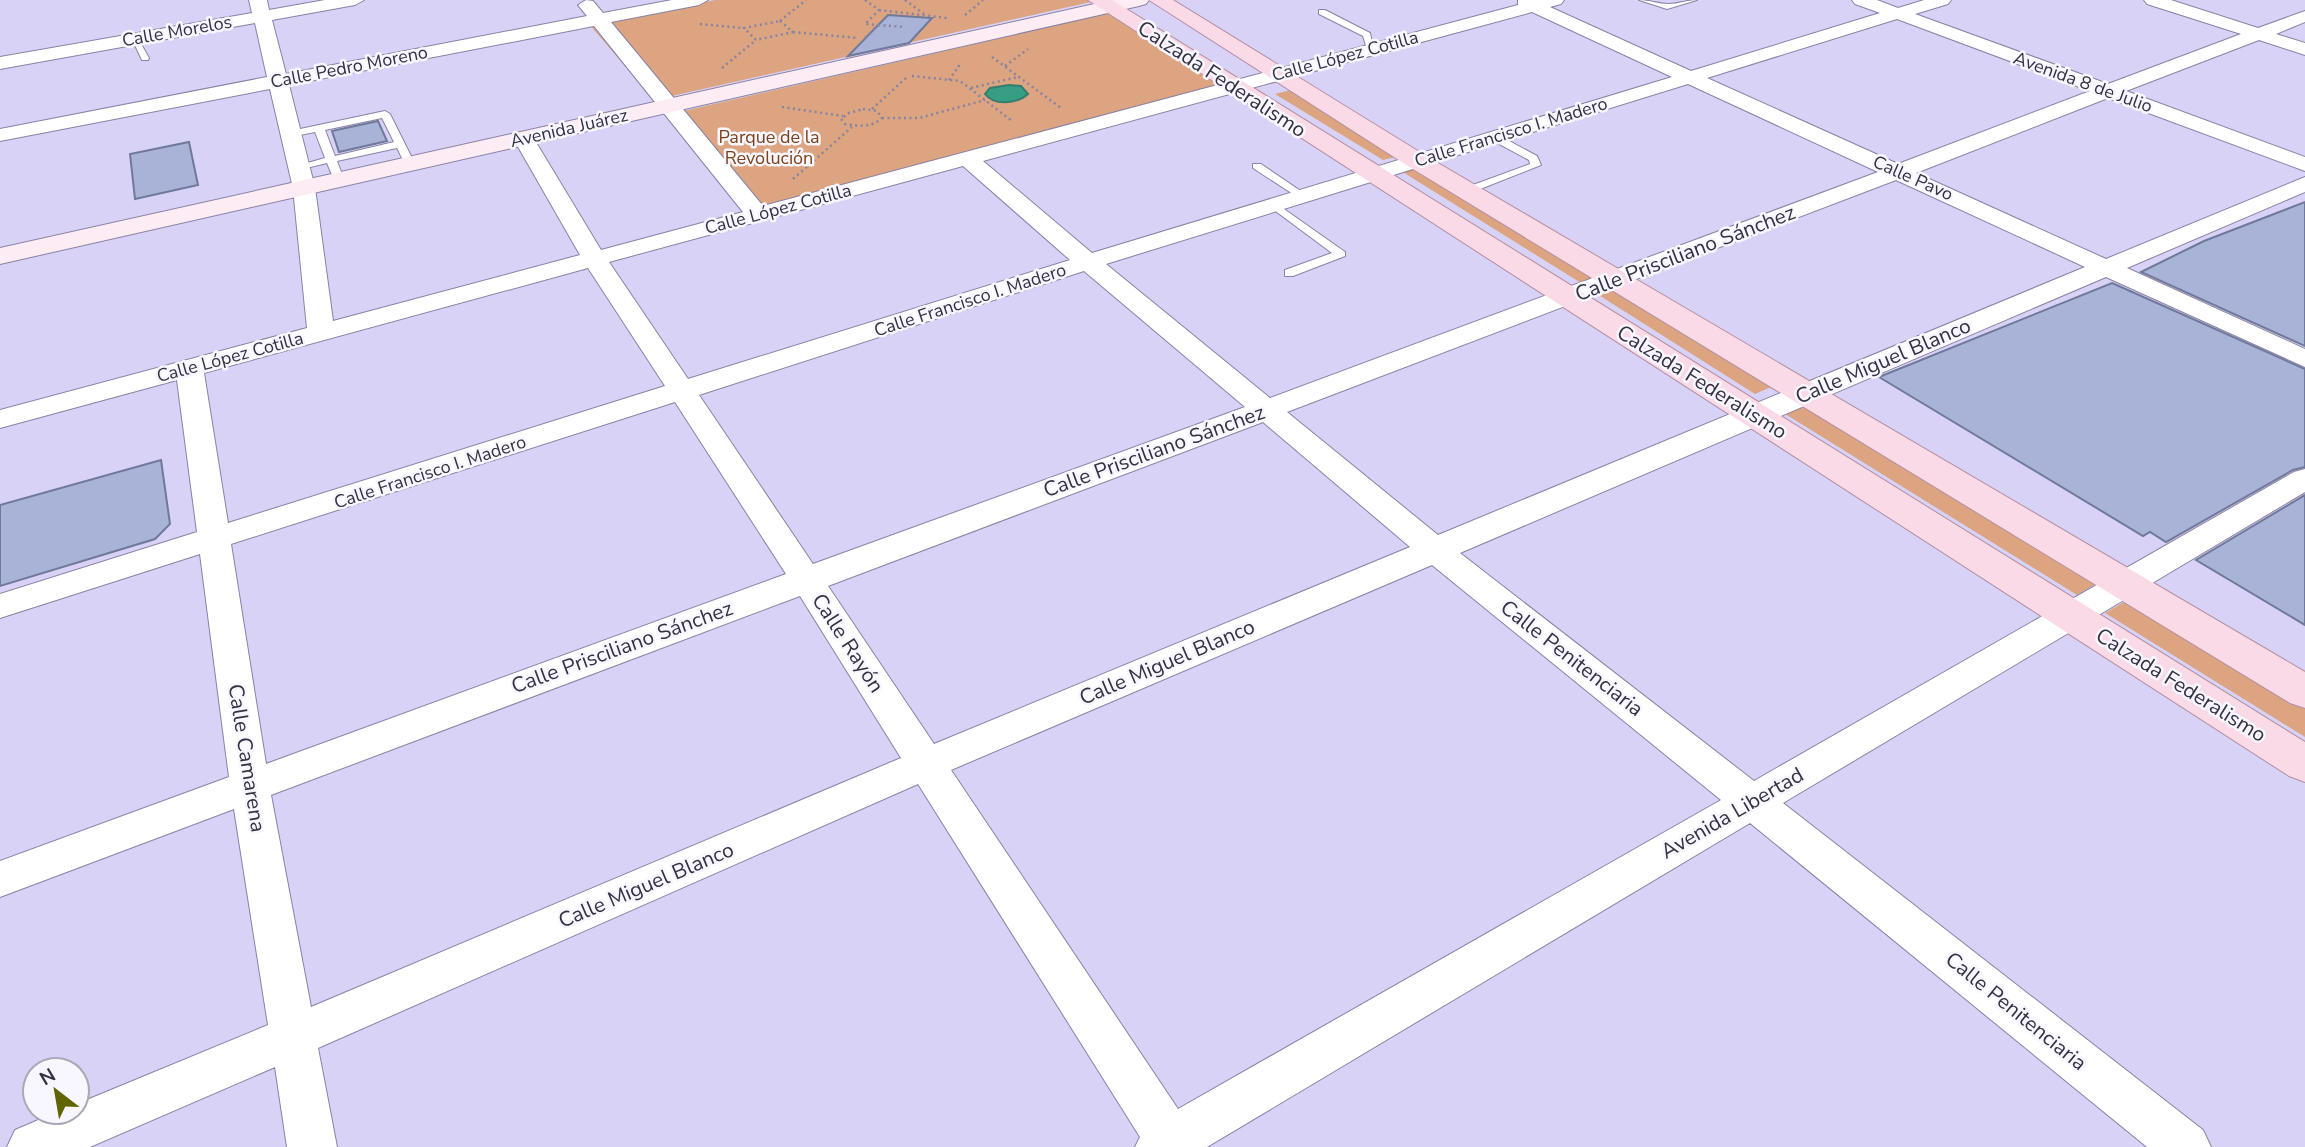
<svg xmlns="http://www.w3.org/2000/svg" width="2305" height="1147" font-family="'Nunito Sans',sans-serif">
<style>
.green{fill:#dca481}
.water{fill:#379e84;stroke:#367d70;stroke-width:2}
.building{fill:#a9b3d7;stroke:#70799a;stroke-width:2}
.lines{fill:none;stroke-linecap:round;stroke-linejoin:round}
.service-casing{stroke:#8882a4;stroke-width:2}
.minor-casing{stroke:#8882a4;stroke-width:2}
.secondary-casing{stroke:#8882a4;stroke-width:2}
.primary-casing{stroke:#b38fa2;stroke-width:2}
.path{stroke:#89849f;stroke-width:2.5;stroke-dasharray:2 3.5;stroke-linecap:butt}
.service{fill:#fff;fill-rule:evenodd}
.minor{fill:#fff;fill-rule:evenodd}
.secondary{fill:#fdecf3;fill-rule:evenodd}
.primary{fill:#fadae7;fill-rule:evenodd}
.labels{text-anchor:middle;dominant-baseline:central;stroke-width:5;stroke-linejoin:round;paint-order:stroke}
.far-street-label{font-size:18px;fill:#343140;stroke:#f8f7ff}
.far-park-label{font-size:18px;fill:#7b421a;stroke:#f8f7ff}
.street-label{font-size:21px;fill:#343140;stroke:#f8f7ff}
</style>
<rect width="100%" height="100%" fill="#d8d2f7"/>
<path class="green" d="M715,0h379l1,1 -441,99 -65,-76z
M1113,12l110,71 -475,128 -82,-96z
M1295,89l108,66 -20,5 -108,-66z
M1421,165l181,111 -21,7 -180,-112z
M1619,286l159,98 -23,10 -158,-100z
M1802,398l299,183 -24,14 -300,-186z
M2131,598l174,106v33l-200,-124z"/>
<path class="water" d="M1009,85l12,1 7,8c-11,10 -34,12 -43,0l5,-6z"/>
<path class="building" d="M888,15l44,3 -23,25 -61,13z
M378,121l9,20 -48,11 -7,-21z
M189,142l9,43 -63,14 -5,-45z
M2305,202v144l-164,-74 63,-31z
M2112,283l193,86v98l-12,3 -127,72 -16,-10 -7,4 -264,-159z
M161,460l9,64 -15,15 -155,47v-81z
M2305,495v130l-109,-65z"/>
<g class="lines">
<g class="service-casing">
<path id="service" d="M1639,0c10,0 20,4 29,4 10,0 19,-4 29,-4l-30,9z
M1319,10h6l45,23 4,19h-6l-5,-16 -44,-22z
M131,37h6l12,21 -1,2h-6z
M385,111l5,3 25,50 -1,2h-8l-9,-18 -60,13 7,19 -5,3 -5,-3 -7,-17 -29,7 -5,-3 32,-9 -10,-26 -25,5 -4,-1v-4zM382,118l12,24 -59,14 -10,-26z
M1490,135h8l39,21 4,9 -71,28h-8v-4l68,-25 -1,-4 -39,-21z
M1253,164h8l47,32 -9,2 -46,-30z
M1274,202l71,50v4l-52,20h-8v-6l47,-17 -62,-46v-4z"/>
</g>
<g class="minor-casing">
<path id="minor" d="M249,0h18l2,10 56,-10h39l-9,5 -83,15 14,54 301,-58 -9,-11 8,-5 7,1 10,12 69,-13h36l-9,5 -88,17 152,184 755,-201v-5h46l-3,4 -11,3 141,64 189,-58 -25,-9 -3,-4h25l21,8 26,-8h27l-3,4 -33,10 193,70 133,-50 -94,-30 -3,-4h27l87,28 47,-17v11l-29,12 29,9v12l-46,-15 -133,51 179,66v14l-197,-73 -192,75 190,86 199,-82v15l-178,76 178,81v18l-199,-90 -646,276 294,228 540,-309 11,-3v23l-522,311 420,327 8,17h-64l-397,-324 -543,324h-72l5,-10 -222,-353 -600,264 19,99h-50l-12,-80 -185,80h-83l8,-17 42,-18h20v-8l191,-79 -34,-216 -234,88v-36l229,-84 -29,-223 -200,64v-24l197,-62 -20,-152 -177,48v-18l307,-82 -14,-140 -23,-99 -270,52v-12l267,-52 -12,-54 -255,46v-12l252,-44zM1532,12l140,65 -580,176 -109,-92zM1897,19l193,72 -192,73 -191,-86zM594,26l149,186 -142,38 -70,-116h-14l-4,4 67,117 -247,66 -18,-133 -26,-103zM1688,84l190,88 -608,226 -164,-134zM963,166l107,94 -382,119 -79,-117zM1896,180l189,87 -647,268 -151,-123zM588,268l77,118 -437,137 -24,-150zM1084,271l161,136 -432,157 -114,-169zM675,402l111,172 -520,190 -35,-220zM1263,422l147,125 -476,197 -106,-158zM1432,565l289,235 -543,309 -227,-339zM800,596l101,162 -590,249 -40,-212z"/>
</g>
<g class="secondary-casing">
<path id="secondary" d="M1112,0h37l-3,4 -7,2 -1139,258v-16z"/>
</g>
<g class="primary-casing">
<path id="primary" d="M1088,0h24l1193,742v40l-16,-6z
M1149,0h24l253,156 879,516v36l-15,-5 -882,-537z"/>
</g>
<path class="path" d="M865,0l14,10 -14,14 13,1 -13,13
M905,0l19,14
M879,10l68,8
M965,15l18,-15
M780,21l26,-21
M780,21l13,11 -37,8 -12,-12z
M700,24l44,4
M878,25l27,2
M793,32l65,6
M992,57l69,51
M1005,66l23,-17
M722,68l34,-28
M912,76l48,5 52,40
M949,80l10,-14h-3
M971,88l47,-11
M782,107l61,9
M863,109l14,2 5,7c-11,10 -23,8 -37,6l-4,-5 8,-6z
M872,109l35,-32
M882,118h37l66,-18
M793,179l59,-52"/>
<use href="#service" class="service"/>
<use href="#minor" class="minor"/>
<use href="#secondary" class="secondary"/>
<use href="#primary" class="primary"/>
</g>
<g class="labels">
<g class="far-street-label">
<text transform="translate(177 31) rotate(-10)">Calle Morelos</text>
<text transform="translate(1345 56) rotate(-15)">Calle López Cotilla</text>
<text transform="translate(349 67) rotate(-11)">Calle Pedro Moreno</text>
<text transform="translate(2083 82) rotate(20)">Avenida 8 de Julio</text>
<text transform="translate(569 128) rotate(-13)">Avenida Juárez</text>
<text transform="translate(1511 132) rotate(-17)">Calle Francisco I. Madero</text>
<text transform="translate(1913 178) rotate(24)">Calle Pavo</text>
<text transform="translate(778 209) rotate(-15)">Calle López Cotilla</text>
<text transform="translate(970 300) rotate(-18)">Calle Francisco I. Madero</text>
<text transform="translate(230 357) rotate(-15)">Calle López Cotilla</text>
<text transform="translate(430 472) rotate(-18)">Calle Francisco I. Madero</text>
</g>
<g class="far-park-label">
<text x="769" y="137">Parque de la<tspan x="769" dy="21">Revolución</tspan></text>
</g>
<g class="street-label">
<text transform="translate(1222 79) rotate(33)">Calzada Federalismo</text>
<text transform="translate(1685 253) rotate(-21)">Calle Prisciliano Sánchez</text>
<text transform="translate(1883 361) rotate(-23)">Calle Miguel Blanco</text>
<text transform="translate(1702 382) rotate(32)">Calzada Federalismo</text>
<text transform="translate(1154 451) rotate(-20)">Calle Prisciliano Sánchez</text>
<text transform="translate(848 643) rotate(57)">Calle Rayón</text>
<text transform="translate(622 647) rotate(-20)">Calle Prisciliano Sánchez</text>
<text transform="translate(1572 658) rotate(38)">Calle Penitenciaria</text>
<text transform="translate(1167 662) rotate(-23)">Calle Miguel Blanco</text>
<text transform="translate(2181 685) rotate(32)">Calzada Federalismo</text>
<text transform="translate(247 758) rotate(81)">Calle Camarena</text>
<text transform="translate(1732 813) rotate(-30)">Avenida Libertad</text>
<text transform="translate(646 885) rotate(-23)">Calle Miguel Blanco</text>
<text transform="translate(2016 1011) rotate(39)">Calle Penitenciaria</text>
</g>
</g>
<g transform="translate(56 1091) rotate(329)"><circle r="33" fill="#f8f7ff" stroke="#aaa8b3" stroke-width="2"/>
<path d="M0-5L12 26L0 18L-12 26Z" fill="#616501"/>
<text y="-10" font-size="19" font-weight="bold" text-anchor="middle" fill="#343140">N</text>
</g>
</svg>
